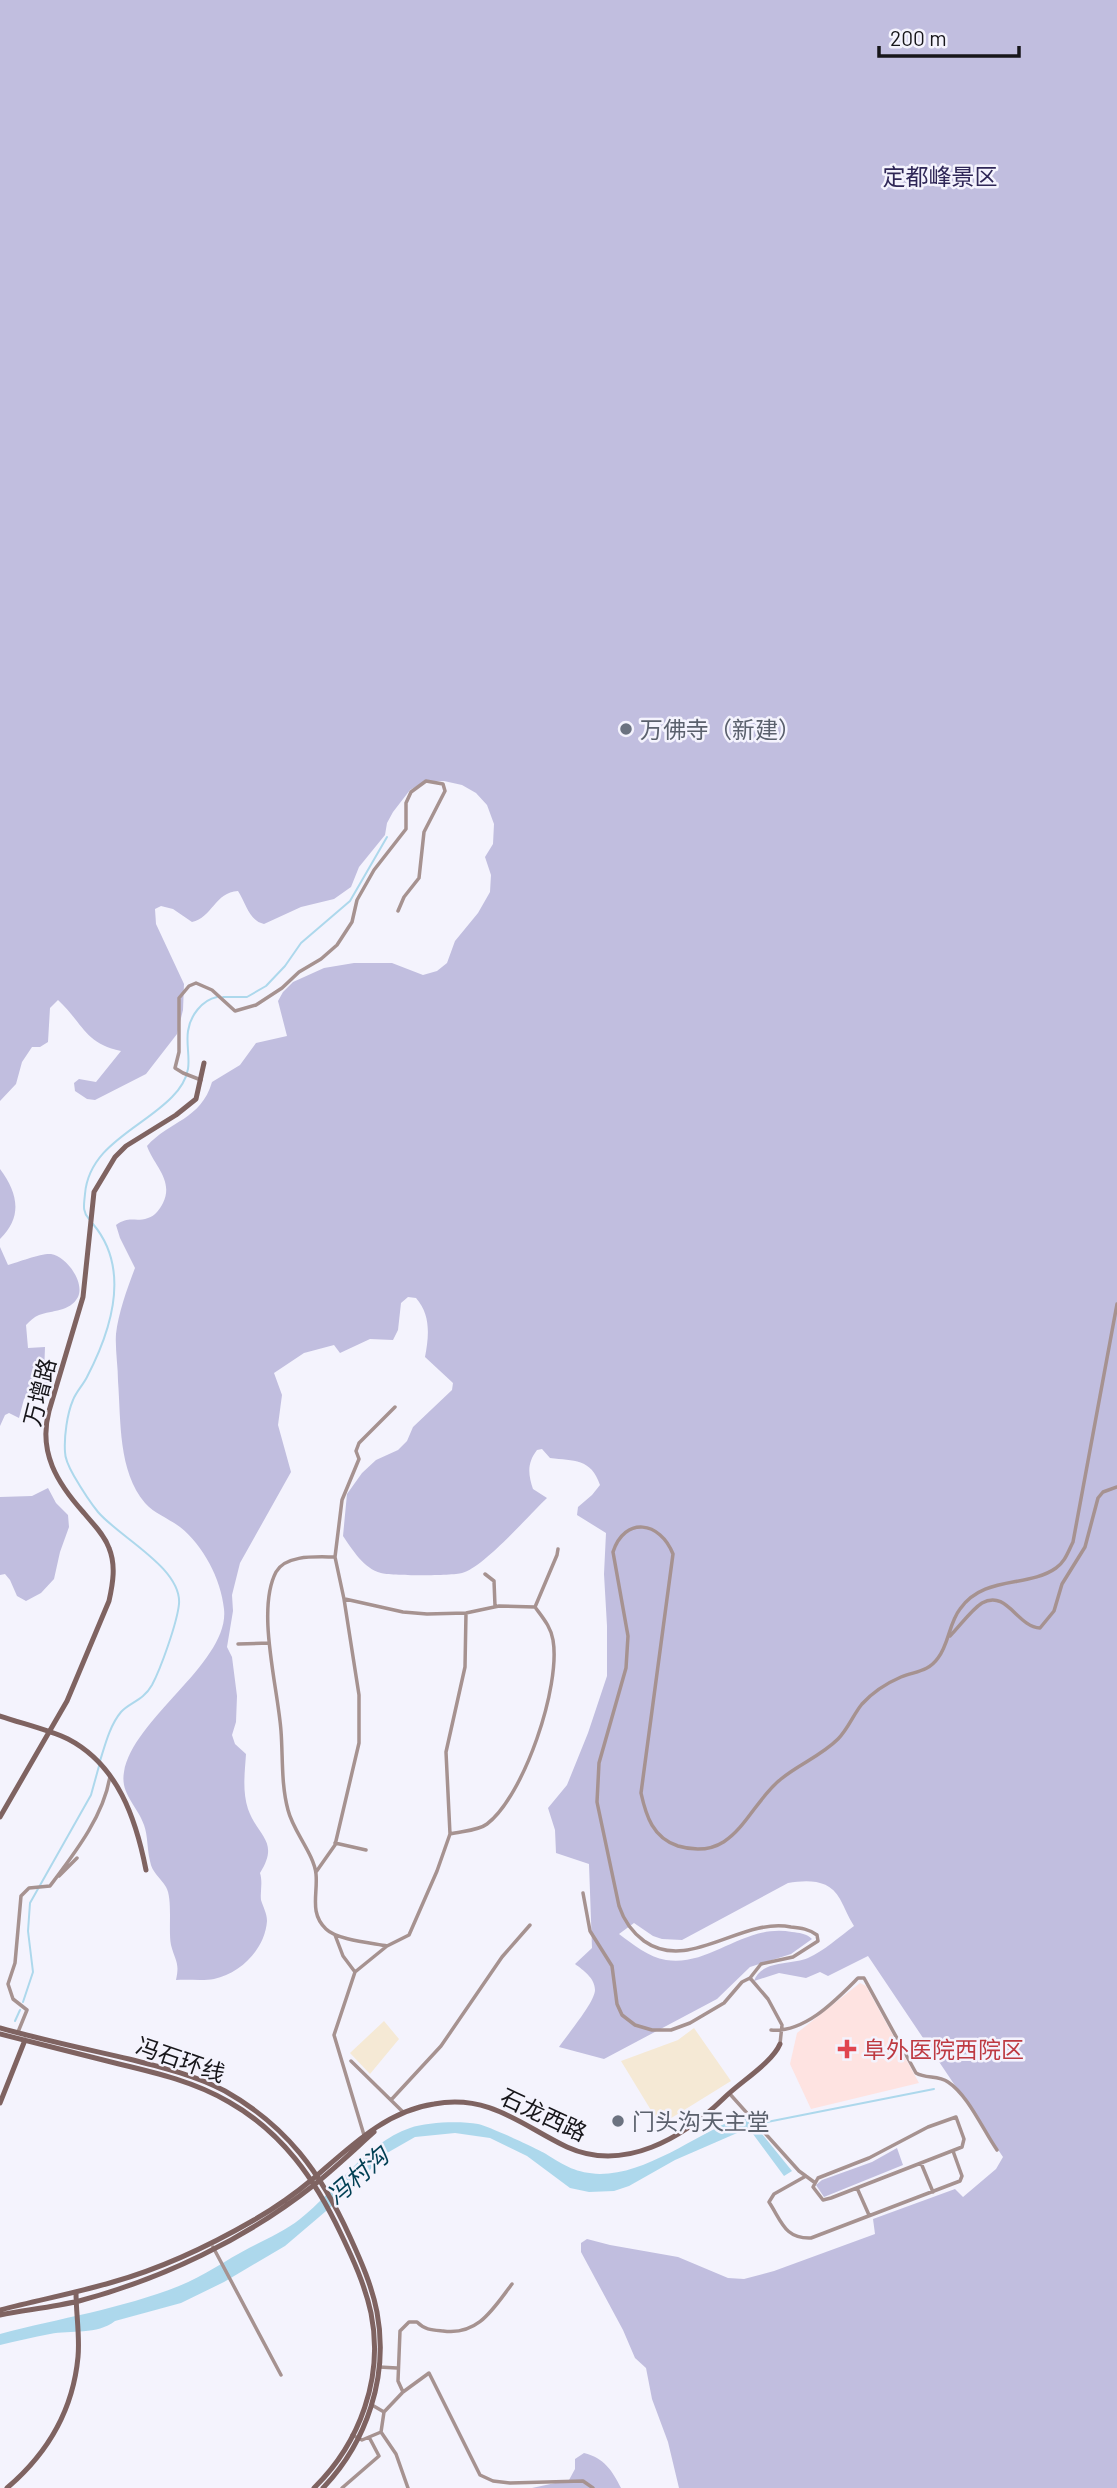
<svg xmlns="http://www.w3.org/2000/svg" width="1117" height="2488" font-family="Barlow,'Noto Sans SC',sans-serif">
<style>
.commercial{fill:#f5e9d5}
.medical{fill:#fee3e1}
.green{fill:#c1bedf}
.water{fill:#add8ec}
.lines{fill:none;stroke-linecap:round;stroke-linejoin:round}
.stream{stroke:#add8ec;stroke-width:2}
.street{stroke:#a69290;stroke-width:3.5}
.secondary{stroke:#7f6361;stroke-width:5}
.worship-dot{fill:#6b7280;stroke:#f4f3fd;stroke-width:2.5}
.health-dot{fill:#e0444e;stroke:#f4f3fd;stroke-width:2.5}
.labels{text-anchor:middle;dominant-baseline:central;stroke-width:5;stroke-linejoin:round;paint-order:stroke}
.park-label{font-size:23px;fill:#2f2757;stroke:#f4f3fd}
.worship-label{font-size:23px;fill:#5b616d;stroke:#f4f3fd;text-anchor:start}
.street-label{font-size:23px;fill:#17161a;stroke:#f4f3fd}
.health-label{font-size:23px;fill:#be3a42;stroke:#f4f3fd;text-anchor:start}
.water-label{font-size:24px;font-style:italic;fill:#003f53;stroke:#f4f3fd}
</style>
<rect width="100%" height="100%" fill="#f4f3fd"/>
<path class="commercial" d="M384,2021l15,18 -29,35 -20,-21z
M694,2028l37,53 -71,44 -39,-64 57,-21z"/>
<path class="medical" d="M860,1983l6,3 53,97 -108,26 -21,-45 7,-31z"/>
<path class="green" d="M0,0h1117v2488h-438l-11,-46 -16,-43 -6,-31 -11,-10 -12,-28 -42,-78v-9l6,-4 23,6 68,12 50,21 16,1 30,-8 101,-37 -2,-15 82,-30 8,8 33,-28 7,-12 -135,-201 -40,20 -8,-4 -14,6 -27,-5 -25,8c7,-21 37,-16 54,-23 16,-7 31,-21 46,-32 -6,-9 -9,-18 -14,-27 -11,-20 -32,-19 -52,-16l-106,57 -20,-1 -9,-3 -19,-13 -15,11c15,11 29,23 47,26 45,7 78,-37 126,-28 7,1 14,1 20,7l-21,15 -41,13 -33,32 -113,60 -45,-12c8,-12 36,-45 36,-57 0,-12 -12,-20 -20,-26l17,-16 -3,-84 -33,-11 -1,-23 -7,-22 19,-23 21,-52 19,-57v-50l-3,-52 2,-41 -29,-18 1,-8 14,-12 8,-10c-9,-27 -26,-24 -50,-27l-8,-9 -5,1c-10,13 -9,24 -4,39l14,9c-18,17 -63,69 -85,75 -10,3 -72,3 -81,0 -17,-4 -29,-24 -38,-37l4,-42 15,-21 14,-13 22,-10 9,-9 6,-14 39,-37 1,-7 -28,-26c4,-21 6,-42 -9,-59l-8,-1 -7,6 -3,27 -5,10 -23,-1 -30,14 -6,-8 -30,8 -30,20 8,22 -4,30 13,47 -51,91 -8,32 1,16 -6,36 5,10 5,39 -1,26 -4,13 3,9 11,10c-1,17 -4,37 2,55 10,28 32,32 12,64 3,10 0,18 1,27 2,7 6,13 6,21 -2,28 -26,52 -53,58 -11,2 -26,0 -38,1 4,-18 -1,-19 -5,-35 -3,-15 2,-46 -5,-58 -6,-10 -14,-14 -16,-26 -3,-12 -2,-25 -6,-36 -7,-20 -24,-31 -20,-53 9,-54 106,-110 100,-163 -3,-30 -21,-64 -44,-82 -12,-9 -25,-13 -35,-24 -27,-32 -24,-82 -27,-122 0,-15 -3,-32 -2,-47 2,-20 12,-48 19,-66l-15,-30 -4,-13c15,-10 18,-2 32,-7 7,-2 12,-9 15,-15 11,-23 -9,-37 -16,-57 22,-25 54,-26 65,-64l28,-17 16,-22 31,-7 -9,-35 5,-9 10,-10 31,-14 30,-5h38l31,12 14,-4 10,-8 8,-22 23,-28 12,-21 1,-17 -6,-18 8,-13 1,-20 -7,-19 -11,-12 -14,-8 -18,-4 -20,1 -14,8 -17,22 -6,11 -2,12 -26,32 -8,20 -17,12 -33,8 -37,17c-15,-3 -18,-21 -26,-33 -23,1 -26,27 -46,31l-19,-13 -12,-3 -6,3 1,15 28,60 -1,26 -6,24 -31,40 -51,26 -8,-1 -12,-8 -1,-8 5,-4 17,3 25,-31c-37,-8 -38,-28 -63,-51l-8,8 -2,34 -8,5h-8l-10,15 -6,22 -16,17z
M0,1169c18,24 23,48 0,70z
M0,1247l8,18c10,-3 34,-12 43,-11 15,2 34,28 27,43 -8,15 -26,13 -39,18 -5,2 -9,6 -13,10l2,23 17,-1 -1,27 7,2v21l-13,-13 -14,15 -5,19 -10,-5 -4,2 -5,11z
M48,1488l8,15 12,12 1,12 -9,25 -6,27 -13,14 -15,8 -9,-5 -7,-16 -5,-6 -5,1v-78l32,-1z
M897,2148l6,17 -79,32 -8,-12 6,-5 50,-18z
M584,2453c20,5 28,17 37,35h-89l37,-8 6,-11v-10z"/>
<path class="water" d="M740,2113l16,17 2,-1 34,42 -8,5 -31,-42 -9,-4 -69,30 -46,26 -15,5 -25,1 -19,-4 -43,-32 -37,-18 -35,-5 -40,4 -28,16 -48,47 -54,46 -61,36 -43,21 -66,18c-18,14 -44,9 -65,13 -17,3 -33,7 -50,11v-11c60,-16 121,-25 179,-48 25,-10 47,-26 70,-38 17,-9 36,-17 51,-29 36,-28 64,-75 110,-91 17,-6 50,-7 68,-4 10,2 58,24 68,30 19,12 30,19 54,20 46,0 95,-38 135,-55l-1,-2z"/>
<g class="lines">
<path class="stream" d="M223,997h24l19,-11 19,-20 16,-23 49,-42 37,-64
M89,1219c-7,-8 -5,-14 -4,-25 4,-49 57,-66 87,-97 7,-7 14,-17 16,-28 2,-12 -2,-25 0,-38 2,-15 14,-31 29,-34
M93,1224c38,45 19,105 -6,153 -4,8 -11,15 -14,23 -6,14 -9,37 -8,52 0,8 5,17 9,24 7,12 15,25 24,36 21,25 84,56 81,92 -2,19 -18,64 -27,81 -9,16 -22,17 -31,27 -11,13 -16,33 -21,49
M23,2002l10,-30 -5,-41 2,-28 61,-108 8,-29
M15,2021l5,-11
M760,2128l7,-6 167,-33"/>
<path class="street" d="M201,1080l-18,-7 -8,-5 4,-16v-54l10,-12 7,-3 16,7 23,21 21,-6 26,-17 17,-16 22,-13 16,-14 15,-23 5,-22 17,-30 32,-41v-26l5,-11 15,-11 17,3 2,7 -21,41 -5,46 -15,19 -6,14
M335,1557c-17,0 -49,-3 -59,15 -20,38 2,116 5,159 2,26 0,53 7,79 5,21 26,44 28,64 2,20 -7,39 10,55 11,11 46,14 61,17
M485,1574l9,7 1,25
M345,1599l58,13 24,2 39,-1 33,-7 36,1c8,11 16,20 18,33 8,46 -29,156 -66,184 -9,7 -26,7 -37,10
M535,1607l22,-52 1,-6
M950,1636c10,-10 21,-26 32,-33 25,-14 35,24 58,25l14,-17 8,-27 23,-37 13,-49 5,-6 14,-5
M238,1644l31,-1
M335,1843l31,7
M316,1872l19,-27 24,-102v-48l-15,-96 -9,-42 7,-57 17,-41 -3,-8 3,-8 36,-36
M59,1876l18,-18
M583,1893l7,38 22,35 5,38 5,11 13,10 17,5h19l19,-7 34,-20 18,-21 8,-4
M335,1935l8,21 12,16 32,-26 22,-11 28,-64 13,-37 -4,-82 19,-85 1,-54
M355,1972l-21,63 30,100
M771,2030c34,3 65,-30 87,-52h6l52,95c10,6 22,2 32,9 20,13 35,48 49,68
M18,2032l9,-22 -14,-11 -5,-15 7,-21 6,-67 8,-8 21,-2c24,-32 54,-70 60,-110
M780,2044l2,-19 -14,-26 -18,-21 11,-14 32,-7 25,-16 -1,-6c-8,-6 -16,-7 -26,-8 -50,-10 -102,46 -147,14 -12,-9 -20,-20 -25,-35l-22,-104 2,-39 27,-95 2,-32 -15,-84c12,-36 47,-31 60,2l-32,239c5,23 12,45 37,53 58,17 68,-39 103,-67 18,-15 40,-23 57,-40 10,-10 15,-24 24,-35 10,-11 25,-21 39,-27 15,-6 27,-5 37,-19 11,-14 11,-35 22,-49 24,-34 68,-21 96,-41 9,-6 12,-16 17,-26l44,-238
M351,2061l52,51
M729,2093l70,78 15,11
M391,2100l50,-54 61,-89 28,-32
M956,2117l8,22 -2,8 -131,51 -8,2 -10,-13 5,-9 51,-20 59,-31z
M921,2163l12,29
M806,2176l-32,18 -5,8c13,20 16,37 42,36l149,-57 2,-5 -9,-25
M857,2188l12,27
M213,2247l68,128
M379,2367l18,1
M403,2392l26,-19 51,102 13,6 17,2 73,-2 10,7
M372,2405l12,7
M381,2432l3,-20 19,-20 -5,-11 2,-50 9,-9h8c8,8 15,8 26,9 35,5 50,-22 69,-47
M352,2435l10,5 19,-8 15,22 12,34
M342,2488l37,-32 -10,-19"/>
<path class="secondary" d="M0,1716c20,7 50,14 68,23 50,26 68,80 78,131
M0,1817l67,-116 42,-100c4,-18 7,-36 0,-53 -5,-14 -16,-24 -25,-35 -27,-30 -46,-61 -35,-102l34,-114 11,-105 21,-35 11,-11 50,-31 20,-16 8,-36
M0,2028c43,12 86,21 129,31 32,8 66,16 96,32 62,35 96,82 125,146 11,24 22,49 27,75 12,64 -10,130 -54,176
M0,2034c40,10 79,20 119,30 38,9 76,18 110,38 53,30 86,77 112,132 12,25 24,51 30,79 13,64 -11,130 -57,175
M0,2103l25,-63
M0,2310c38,-10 76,-17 113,-28 50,-14 96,-36 141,-62 21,-12 42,-27 60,-42 36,-31 72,-67 120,-74 56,-10 87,21 133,43 57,26 116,-9 157,-49 16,-16 48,-35 56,-54
M0,2315c26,-5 53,-8 79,-14 83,-22 167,-62 235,-116 20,-16 40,-35 60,-53
M7,2488c40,-34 66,-78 71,-131 2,-21 -2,-43 -2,-65"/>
</g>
<g class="worship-dot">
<circle cx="626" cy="729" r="7"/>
<circle cx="618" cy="2121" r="7"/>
</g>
<path class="health-dot" d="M843.5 2038.5h7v7h7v7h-7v7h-7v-7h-7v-7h7z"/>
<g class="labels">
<g class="park-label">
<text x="940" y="176">定都峰景区</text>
</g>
<g class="worship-label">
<text x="640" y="729">万佛寺（新建）</text>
<text x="632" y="2121">门头沟天主堂</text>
</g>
<g class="street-label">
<text transform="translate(39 1392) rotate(-76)">万增路</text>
<text transform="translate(181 2059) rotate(19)">冯石环线</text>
<text transform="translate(544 2114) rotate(25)">石龙西路</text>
</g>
<g class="health-label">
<text x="863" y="2049">阜外医院西院区</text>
</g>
<g class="water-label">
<text transform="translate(357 2175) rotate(-41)">冯村沟</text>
</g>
</g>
<path d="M879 46v10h140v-10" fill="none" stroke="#17161a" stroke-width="3.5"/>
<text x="890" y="46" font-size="21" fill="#17161a" stroke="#f4f3fd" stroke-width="5" paint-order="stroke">200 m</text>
</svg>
